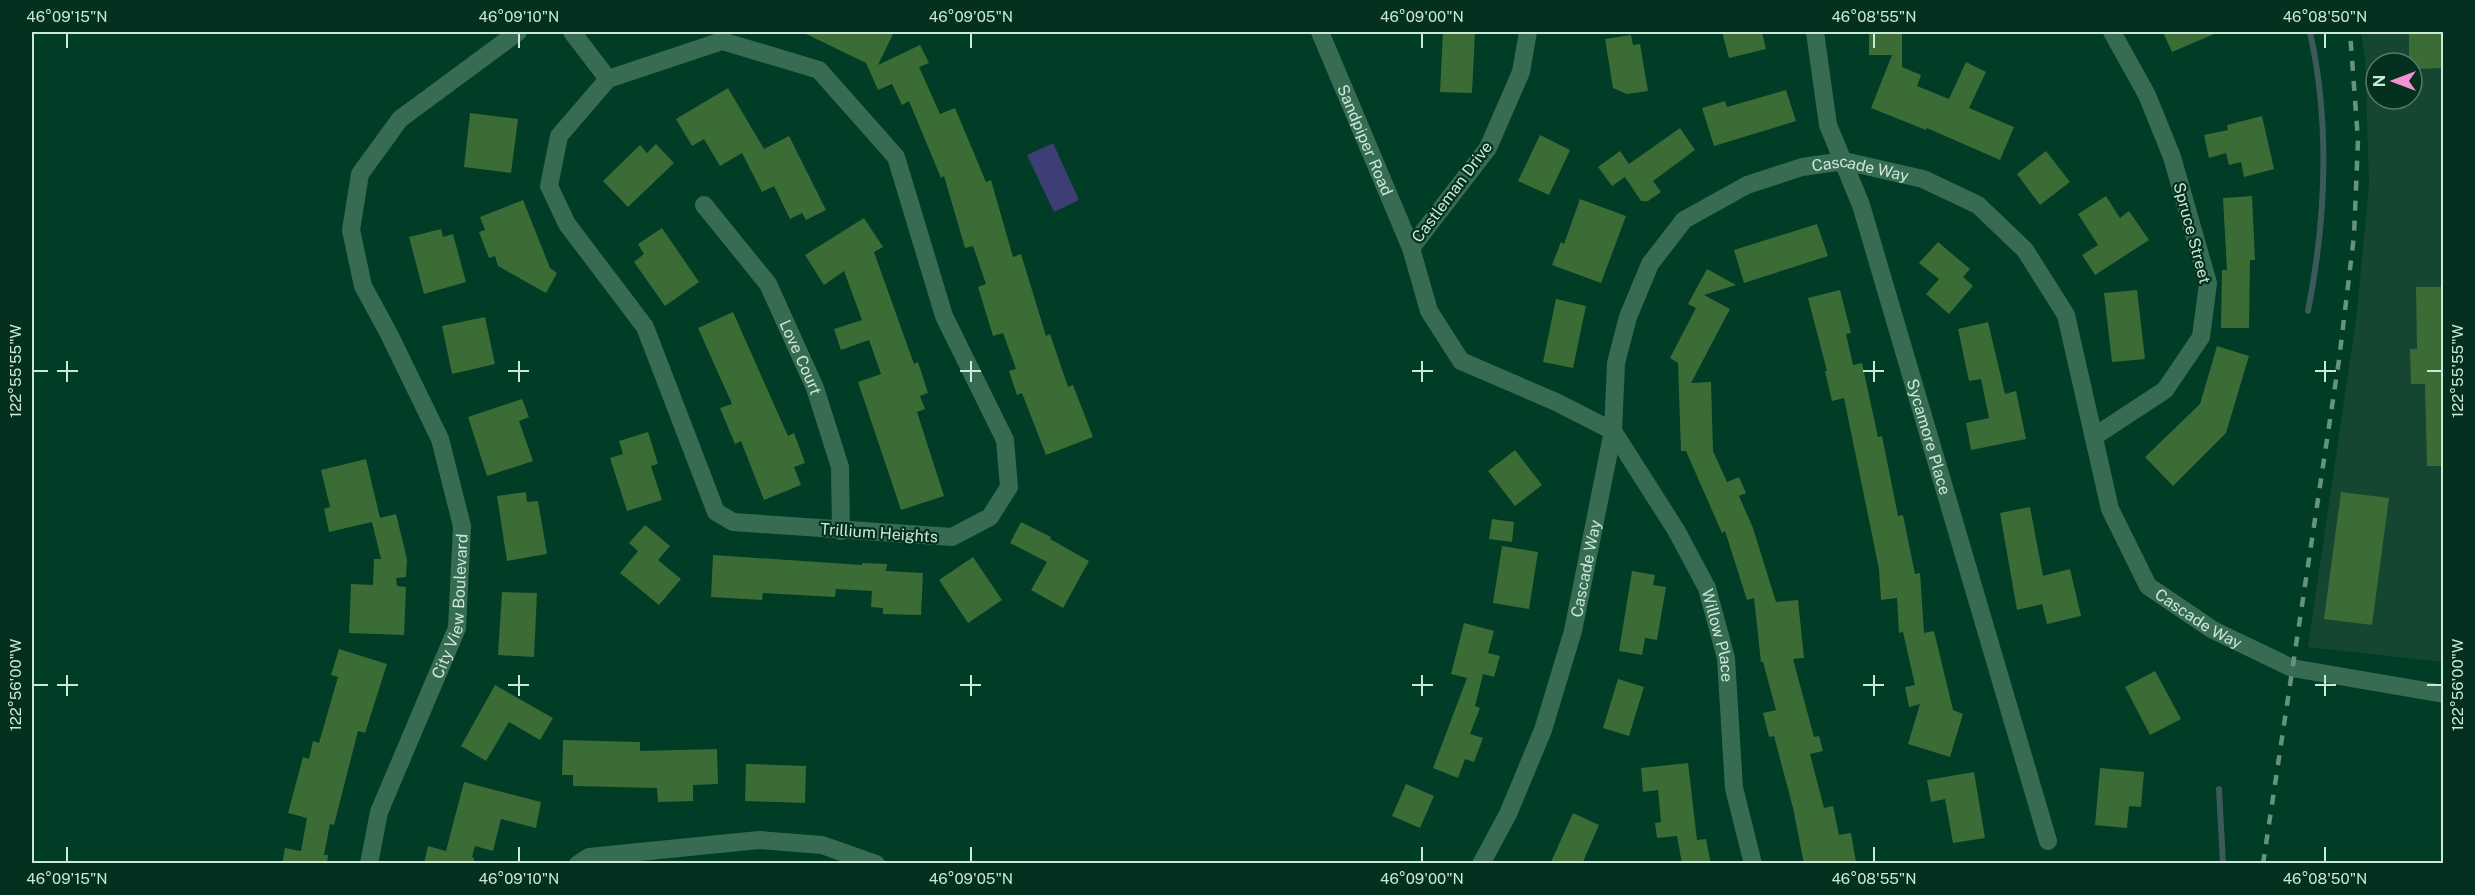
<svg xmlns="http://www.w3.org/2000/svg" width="2475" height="895" font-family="'Public Sans',sans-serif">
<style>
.built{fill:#154631;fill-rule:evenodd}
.green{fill:#3e3d76}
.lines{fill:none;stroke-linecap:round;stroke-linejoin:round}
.stream{stroke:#3d5a5b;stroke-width:6}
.building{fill:#3b6c35}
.street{stroke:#376c53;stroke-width:18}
.secondary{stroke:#376c53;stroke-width:18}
.rail{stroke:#66927f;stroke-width:4.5;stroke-dasharray:10 10;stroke-linecap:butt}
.ticks{fill:none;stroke:#cce8d8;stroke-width:2}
.labels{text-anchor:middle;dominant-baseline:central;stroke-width:4.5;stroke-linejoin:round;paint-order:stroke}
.street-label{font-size:16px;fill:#cce8d8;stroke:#04301f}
.neatline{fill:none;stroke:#cce8d8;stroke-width:2}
.ticks-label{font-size:15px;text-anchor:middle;fill:#cce8d8}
</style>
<rect width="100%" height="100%" fill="#003c26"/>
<path class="built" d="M2361,32h82v630l-135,-15 49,-335 12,-128 -4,-127zM2376,63h36v36h-36z"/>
<path class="green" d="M1053,143l26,57 -25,12 -27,-57z"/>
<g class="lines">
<path class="stream" d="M2308,311c18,-92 22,-188 2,-279
M2219,789l4,75"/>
</g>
<path class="building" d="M802,32h92l-16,33 42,-20 9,18 -10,4 21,47 15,-6 31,74 5,-2 22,77 8,-3 25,82 4,-2 18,53 5,-2 20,52 -47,18 -24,-62 -5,2 -8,-24 7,-2 -13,-36 -10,3 -15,-49 8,-3 -13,-38 -8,2 -21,-72 -3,2 -32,-77 -7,4 -10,-21 -14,6 -12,-27z
M1443,32h32l-3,61 -32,-1z
M1722,32h40l4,17 -37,9z
M1869,32h33v35l19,8 -4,11 32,13 17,-37 20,10 -17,36 45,19 -14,33 -73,-32 -1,2 -55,-22 21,-53h-23z
M2163,32h56l-47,20z
M2409,32h35v36l-32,1v-6h-3z
M1631,35l2,10 7,-1 8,47 -21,3 -14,-6 -8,-49z
M728,88l36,61 25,-13 37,74 -20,10 -4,-7 -12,6 -16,-33 -12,6 -20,-39 -22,13 -16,-27 -12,7 -16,-27z
M1786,90l10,31 -82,25 -12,-38 23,-7 2,6z
M470,113l48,6 -7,54 -47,-6z
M2262,116l12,53 -30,8 -3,-15 -12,3 -3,-12 -17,5 -5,-23 24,-5 -1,-5z
M1680,128l15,22 -42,31 8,11 -13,9h-7l-16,-24 -13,9 -14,-19 22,-16 9,13z
M1540,135l30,15 -21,45 -31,-14z
M656,144l18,19 -46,44 -25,-26 37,-36 7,8z
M2046,151l24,31 -30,23 -23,-31z
M2106,196l14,22 9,-7 20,29 -54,35 -13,-20 16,-10 -20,-31z
M2252,196l3,64h-5l-1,68h-28l1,-58h5l-4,-72z
M1580,199l46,17 -25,67 -49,-18 9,-23 3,2z
M523,200l27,68 7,5 -11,20 -48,-27 -3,-10 -6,2 -10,-26 6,-2 -5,-13z
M864,218l19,29 -9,5 40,112 4,-2 10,31 -8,3 5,13 -8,3 27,84 -43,14 -43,-128 23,-8 -12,-34 -28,10 -7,-21 28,-9 -18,-49 -20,14 -19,-30z
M1817,224l11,32 -84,27 -10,-33z
M662,228l37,54 -34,24 -31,-44 10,-8 -6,-10z
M441,229l2,8 10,-3 13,48 -42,12 -15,-57z
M1938,242l32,27 -7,8 10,9 -24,28 -23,-20 13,-15 -20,-16z
M1707,269l29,16 -32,10 26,14 -39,74 20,-1 2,69 14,31 12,-5 7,16 -7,3 14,32 23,74 22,-2 6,58 -11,1 21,78 5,-1 4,15 -13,3 14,54 9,-2 6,29 12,-2 5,29 -52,2 -11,-56 -19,-72 -5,1 -6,-24 13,-3 -13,-48h-2l-7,-64 -7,2 -22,-69 -3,2 -36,-82h-5l-3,-88 -8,-5 26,-50 -8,-4z
M2416,287h28v179h-17l-2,-82h-14l-1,-35h7z
M1840,290l11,43 -5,1 7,31 9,-2 16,74 4,-1 16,80 5,-1 12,59 5,-1 4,60 10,-2 19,79 10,4 -13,43 -42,-13 12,-40 -11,3 -4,-20 10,-2 -12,-53 -4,1 -2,-35 -16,2 -2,-31 -35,-171 -12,3 -7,-30h2l-19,-73z
M2137,290l8,69 -33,3 -8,-69z
M1556,299l30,7 -13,62 -30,-6z
M733,312l55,124 6,-3 11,30 -11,4 7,18 -37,15 -23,-59 -6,3 -15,-36 12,-4 -34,-76z
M485,317l10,47 -43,10 -10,-48z
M1988,322l17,72 11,-3 10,48 -55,11 -5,-27 23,-5 -8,-39 -12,2 -11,-52z
M2217,346l32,10 -23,77 -53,53 -28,-29 55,-53z
M522,399l7,18 -10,4 14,40 -46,15 -19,-59z
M648,432l10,32 -7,2 11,34 -35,11 -17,-53 13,-4 -4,-13z
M1515,450l27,35 -27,21 -27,-35z
M366,459l14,59 16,-4 11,45 -1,18 -10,1 1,8 9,1 -2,48 -55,-2 2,-49 22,1 1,-26h7l-9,-37 -43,10 -5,-23 6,-2 -9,-37z
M526,492l1,10 11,-1 9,53 -40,7 -10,-65z
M2341,492l48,6 -17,127 -48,-6z
M2030,507l13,69 27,-7 11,47 -34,8 -5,-20 -25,6 -17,-97z
M1492,519l22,3 -2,20 -23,-3z
M1021,522l30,15 -1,2 39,22 -26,47 -32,-18 16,-28 -37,-19z
M645,525l25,21 -12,14 23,19 -22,26 -39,-32 18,-22 -9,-8z
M1502,546l36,6 -9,57 -36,-6z
M713,555l149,10v-2l25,1 -1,7 37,2 -2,42 -38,-1v-6l-12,-1 1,-16 -36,-2 -1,8 -72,-4 -1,7 -51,-3z
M973,557l29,43 -34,23 -29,-43z
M1632,571l23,4 -2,10 13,2 -9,53 -12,-2 -3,17 -23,-4z
M502,592l35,1 -3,64 -36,-2z
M1464,623l30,8 -6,22 12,3 -6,21 -11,-3 -8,32 5,2 -10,26 13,4 -9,24 -9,-3 -7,19 -25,-10 34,-90 -16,-4z
M339,649l48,15 -22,69 -7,-2 -24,94 -4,-1 -6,31h4l-1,9h-45l3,-16 16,3 6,-33 -19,-5 15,-56 6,2 4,-18 6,2 19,-66 -7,-2z
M2155,671l26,48 -31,16 -25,-48z
M1618,679l26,8 -15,49 -26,-8z
M495,685l58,33 -13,22 -31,-18 -23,39 -25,-15z
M563,740l77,2v9l77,-2 1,35 -25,1v16l-35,1 -1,-14 -84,-2v-11h-11z
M1688,763l9,77 9,-1 5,25h-29l-5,-28 -20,2 -2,-15 6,-1 -3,-32 -15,2 -2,-24z
M746,764l60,2 -1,37 -60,-2z
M2100,768l44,4 -3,35 -12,-1 -2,22 -32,-3z
M1974,772l11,66 -32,5 -8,-44 -14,3 -4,-22z
M464,782l77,20 -5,26 -35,-9 -8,32 -18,-5 -3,11 2,1v6h-50l4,-18 18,5z
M1406,784l28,12 -14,32 -28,-12z
M1573,813l26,12 -17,39h-32z"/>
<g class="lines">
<g class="street">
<path d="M572,32l36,47"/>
<path id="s1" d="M1320,32l91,216"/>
<path id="s2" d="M1528,32l-7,40 -33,76 -77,100 18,63 32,50 95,41 57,29 63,99 31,58 19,70 8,130 19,76"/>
<path id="s3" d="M1815,32l13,93 33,80 187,636"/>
<path d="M722,41l97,29 77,87 48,159 61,124 4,47 -19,30 -38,20 -219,-15 -17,-10 -71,-185 -78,-103 -18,-38 10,-50 49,-57z"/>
<path id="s4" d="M704,205l64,79 47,104 25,79 1,64"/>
<path d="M2095,436l70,-46 36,-53 7,-54 -36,-126 -25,-62 -35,-63"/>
<path id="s5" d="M369,864l10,-52 78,-184 5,-102 -22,-87 -51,-105 -26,-48 -12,-56 9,-56 40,-55 118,-87"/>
<path d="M578,864l11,-7 170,-17 63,5 54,19"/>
</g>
<path class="secondary" id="s6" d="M1481,864l27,-50 35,-84 30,-99 40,-200 3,-68 12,-46 22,-53 34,-44 63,-35 55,-18 42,-6 79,18 55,26 47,45 41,65 44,194 38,77 65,44 79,38 152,26"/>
<path class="rail" d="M2263,864l76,-504 15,-124 4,-96 -8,-108"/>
</g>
<path class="ticks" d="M67,33v15M519,33v15M971,33v15M1422,33v15M1874,33v15M2325,33v15M67,361v21M519,361v21M971,361v21M1422,361v21M1874,361v21M2325,361v21M33,371h15M57,371h21M508,371h21M960,371h21M1412,371h21M1863,371h21M2315,371h21M2427,371h15M67,675v21M519,675v21M971,675v21M1422,675v21M1874,675v21M2325,675v21M33,685h15M57,685h21M508,685h21M960,685h21M1412,685h21M1863,685h21M2315,685h21M2427,685h15M67,847v15M519,847v15M971,847v15M1422,847v15M1874,847v15M2325,847v15"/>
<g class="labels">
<g class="street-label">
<text stroke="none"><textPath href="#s1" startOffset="117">Sandpiper Road</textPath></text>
<text stroke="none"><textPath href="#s6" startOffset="873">Cascade Way</textPath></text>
<text transform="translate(1452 192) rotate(-53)">Castleman Drive</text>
<text transform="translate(2192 233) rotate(75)">Spruce Street</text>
<text stroke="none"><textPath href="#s4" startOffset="182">Love Court</textPath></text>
<text stroke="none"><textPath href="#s3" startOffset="422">Sycamore Place</textPath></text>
<text transform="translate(879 533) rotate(4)">Trillium Heights</text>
<text stroke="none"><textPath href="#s6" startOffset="315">Cascade Way</textPath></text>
<text stroke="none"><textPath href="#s5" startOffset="273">City View Boulevard</textPath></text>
<text stroke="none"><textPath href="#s6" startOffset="1485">Cascade Way</textPath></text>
<text stroke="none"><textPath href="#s2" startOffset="774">Willow Place</textPath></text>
</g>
</g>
<rect width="2475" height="895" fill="none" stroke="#04301f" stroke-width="66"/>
<g transform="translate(2394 81) rotate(270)"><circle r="28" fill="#04301f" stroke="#547a69" stroke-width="1.5"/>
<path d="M0-4.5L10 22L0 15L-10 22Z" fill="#f591d2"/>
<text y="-9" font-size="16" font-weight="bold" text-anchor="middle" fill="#cce8d8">N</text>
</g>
<rect x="33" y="33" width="2409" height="829" class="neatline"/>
<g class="ticks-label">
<text x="67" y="22">46°09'15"N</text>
<text x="519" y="22">46°09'10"N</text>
<text x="971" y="22">46°09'05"N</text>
<text x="1422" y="22">46°09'00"N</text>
<text x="1874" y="22">46°08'55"N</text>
<text x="2325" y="22">46°08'50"N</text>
<text transform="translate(2458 371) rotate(-90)" y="5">122°55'55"W</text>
<text transform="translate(16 371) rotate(-90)" y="5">122°55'55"W</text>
<text transform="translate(2458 685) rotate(-90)" y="5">122°56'00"W</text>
<text transform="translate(16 685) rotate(-90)" y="5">122°56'00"W</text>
<text x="67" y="884">46°09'15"N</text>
<text x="519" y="884">46°09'10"N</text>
<text x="971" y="884">46°09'05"N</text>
<text x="1422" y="884">46°09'00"N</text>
<text x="1874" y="884">46°08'55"N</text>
<text x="2325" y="884">46°08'50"N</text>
</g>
</svg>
